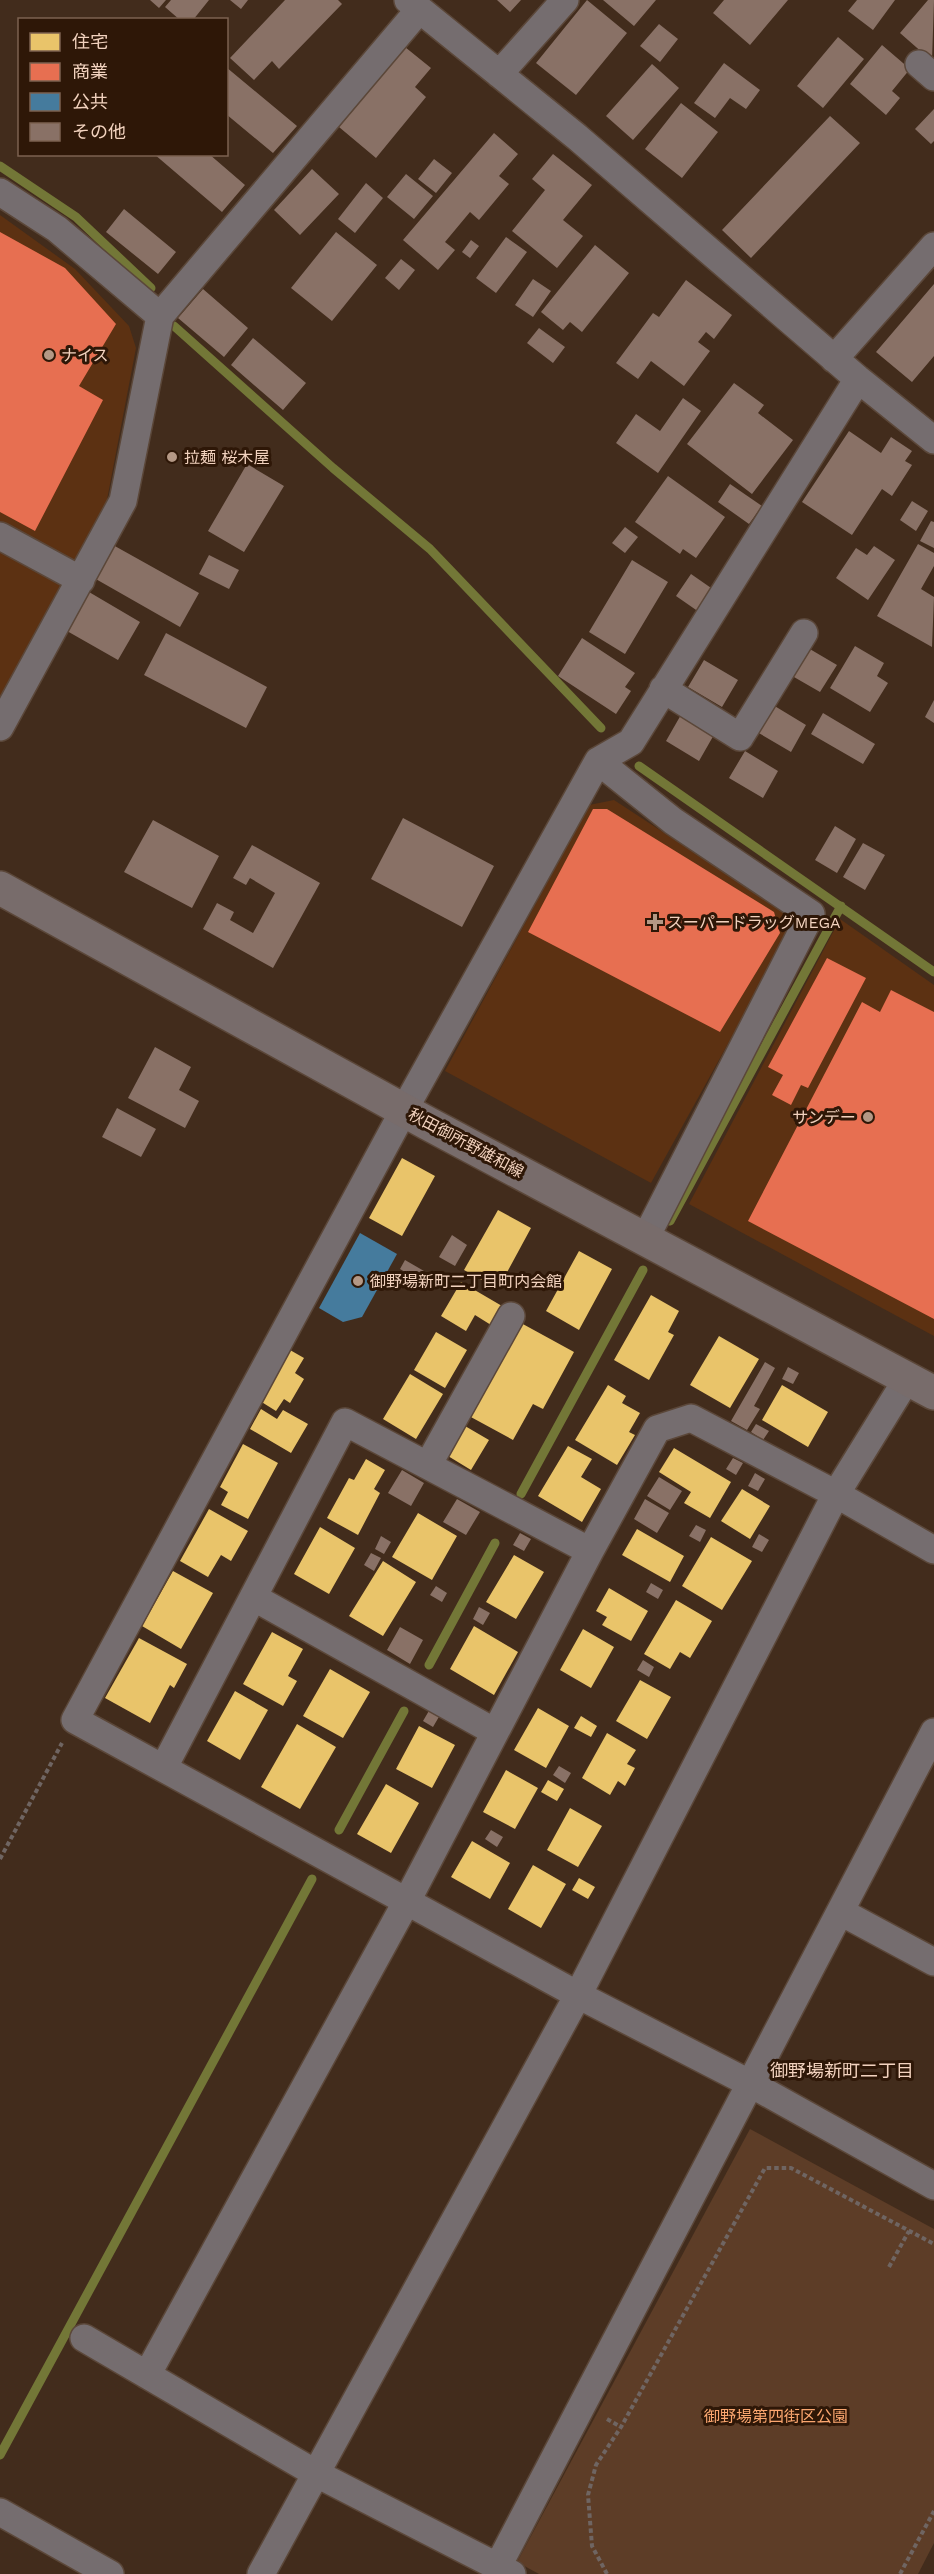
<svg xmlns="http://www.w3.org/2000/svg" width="934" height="2574" font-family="'Work Sans','Noto Sans JP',sans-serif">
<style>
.built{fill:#5c3112}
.green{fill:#5d3d27}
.homes{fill:#e9c46a}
.shops{fill:#e76f51}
.public{fill:#457b9d}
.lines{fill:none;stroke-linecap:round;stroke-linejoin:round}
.stream{stroke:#737737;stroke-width:9}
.building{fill:#897166}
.street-casing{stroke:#5b4739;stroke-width:30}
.primary-casing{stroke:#5b4739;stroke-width:36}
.path{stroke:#6f6562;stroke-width:4;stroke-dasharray:4.5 3;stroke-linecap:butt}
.street{stroke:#756d6f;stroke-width:27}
.primary{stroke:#786c6b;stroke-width:33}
.poi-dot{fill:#b49885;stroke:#2e1707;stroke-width:2}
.labels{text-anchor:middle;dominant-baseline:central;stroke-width:6;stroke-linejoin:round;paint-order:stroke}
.poi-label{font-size:16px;fill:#f2d2be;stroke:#2e1707;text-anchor:start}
.street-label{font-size:16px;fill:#f2d2be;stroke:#2e1707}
.park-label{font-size:16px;fill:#fba770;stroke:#2e1707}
.neighbourhood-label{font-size:18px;fill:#f2d2be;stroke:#2e1707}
</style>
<rect width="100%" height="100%" fill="#422c1c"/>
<path class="built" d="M0,215l75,54 54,57 7,22 -30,157 -106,202z
M614,800l168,110 6,25 -137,248 -206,-112 144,-266z
M840,919l94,66v351l-245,-132z"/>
<path class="green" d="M750,2129l184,100v314l-16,31h-379l-22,-12z"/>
<path class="homes" d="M402,1158l33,18 -33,60 -33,-18z
M498,1210l33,18 -33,61 -34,-19z
M579,1251l33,18 -33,61 -33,-19z
M461,1282l41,24 -11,19 -16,-10 -9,16 -25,-15z
M651,1295l28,16 -11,21 6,3 -25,45 -35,-20z
M521,1323l53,29 -31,57 -10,-5 -20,36 -44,-24z
M436,1332l31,18 -22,38 -31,-18z
M719,1336l40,23 -29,49 -40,-23z
M290,1350l14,8 -9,15 9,6 -14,24 -6,-4 -8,12 -16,-10z
M410,1374l33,20 -27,45 -33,-20z
M608,1385l18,11 -4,7 18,10 -11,19 6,3 -18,30 -42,-25z
M782,1385l46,27 -20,35 -46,-27z
M261,1409l16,10 6,-9 25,14 -17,29 -41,-24z
M465,1426l24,14 -18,30 -23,-14z
M243,1444l35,19 -30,56 -27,-14 7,-13 -8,-5z
M568,1446l24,13 -11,18 20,12 -19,33 -44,-26z
M674,1448l57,34 -21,36 -26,-15 7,-11 -32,-20z
M366,1459l19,11 -11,19 6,4 -22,42 -31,-17 22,-40 5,2z
M742,1489l28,17 -20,33 -29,-18z
M209,1509l39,22 -17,30 -10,-6 -13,22 -28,-16z
M418,1513l39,23 -25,44 -40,-23z
M320,1527l35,21 -26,46 -35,-20z
M637,1529l47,27 -14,26 -48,-27z
M711,1537l41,24 -30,49 -40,-24z
M514,1555l30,17 -28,47 -30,-17z
M383,1561l33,21 -33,54 -34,-20z
M173,1571l40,22 -32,56 -39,-23z
M609,1588l39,23 -17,30 -29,-16 5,-8 -11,-6z
M676,1600l36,21 -22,37 -10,-6 -10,17 -26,-15z
M474,1626l44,26 -24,43 -44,-26z
M583,1629l31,18 -23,41 -31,-18z
M272,1632l31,17 -15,27 9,5 -14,25 -40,-22z
M139,1638l48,26 -13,24 -4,-3 -20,38 -45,-25z
M330,1669l40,23 -27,46 -40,-22z
M640,1680l31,17 -24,42 -31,-18z
M235,1691l33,19 -28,50 -33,-19z
M538,1708l31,18 -23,42 -32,-18z
M581,1716l16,10 -6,11 -17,-9z
M297,1724l39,23 -36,62 -39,-22z
M419,1726l36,19 -23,43 -36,-19z
M607,1733l29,17 -9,14 8,4 -10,18 -7,-5 -8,14 -28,-17z
M506,1770l32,18 -23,41 -32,-17z
M548,1780l16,9 -7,12 -16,-9z
M386,1784l33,19 -28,50 -34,-19z
M570,1808l32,18 -24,41 -31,-17z
M472,1841l38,22 -20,36 -39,-22z
M533,1865l33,19 -25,44 -33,-19z
M579,1878l16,9 -7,12 -16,-9z"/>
<path class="shops" d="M0,232l65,36 51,56 -37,62 24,14 -68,131 -35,-19z
M593,809h14l167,103 6,21 -60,99 -192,-100z
M827,958l39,20 -58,110 -7,-3 -10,20 -19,-10 11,-20 -15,-8z
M891,990l43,22v307l-186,-98 114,-219 18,10z"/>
<path class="public" d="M360,1233l37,21 -35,63 -19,5 -24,-14z"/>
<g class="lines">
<path class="stream" d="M0,166l76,51 75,71
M174,326l159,142 97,81 171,179
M639,766l295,206
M670,1221l171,-315
M521,1494l122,-224
M429,1665l66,-122
M339,1830l65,-119
M0,2455l312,-576"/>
</g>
<path class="building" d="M150,0h16l-7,8z
M171,0h38l-16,20h-13l-15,-13z
M230,0h18l-7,9z
M285,0h53l4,4 -63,65 -7,-8 -18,19 -24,-22z
M497,0h24l-11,12z
M587,0l40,33 -51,62 -40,-32z
M603,0h53l-22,26z
M724,0h64l-38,45 -37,-32z
M857,0h38l-22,30 -25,-19z
M928,0h6l-2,61 -32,-28z
M659,24l19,15 -18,23 -20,-16z
M838,37l26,22 -41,49 -26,-22z
M882,45l28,24 -18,22 8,7 -14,17 -36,-31z
M405,47l26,21 -16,19 11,10 -50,61 -37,-31z
M724,63l36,27 -14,19 -16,-11 -15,20 -21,-15z
M652,64l27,24 -46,52 -27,-24z
M226,67l71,59 -24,27 -47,-39z
M681,103l37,29 -36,46 -37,-29z
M934,109v32l-3,3 -16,-15z
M830,116l30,27 -109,115 -29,-28z
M494,133l24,21 -19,22 10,8 -30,36 -9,-8 -25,30 10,8 -17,20 -35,-30z
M154,154h55l36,31 -23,27z
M553,154l39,31 -29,35 20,16 -26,32 -45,-37 33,-41 -13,-11z
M434,159l18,14 -16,20 -18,-14z
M312,169l27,25 -39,41 -26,-25z
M406,174l27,22 -19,23 -27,-22z
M366,183l17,15 -28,35 -17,-14z
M124,209l52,43 -18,22 -52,-42z
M336,232l41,33 -45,56 -41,-33z
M506,237l21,15 -31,41 -20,-15z
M471,240l8,6 -9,12 -8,-6z
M595,245l34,28 -47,59 -12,-10 -7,8 -22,-18z
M401,259l14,11 -16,20 -14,-12z
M533,279l18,12 -18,26 -18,-12z
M686,280l46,35 -18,24 -8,-7 -8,10 12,9 -26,35 -33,-25 -13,18 -22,-16 37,-50 6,4z
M934,284v72l-22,26 -36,-30z
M203,289l45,39 -24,29 -46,-39z
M539,328l26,19 -12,16 -26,-20z
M253,338l53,45 -23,27 -52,-45z
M734,383l30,22 -6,8 35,27 -41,54 -65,-50z
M683,398l18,13 -43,62 -42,-30 20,-29 24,17z
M849,431l32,22 10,-16 21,14 -7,10 7,4 -20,31 -10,-7 -30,46 -50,-33z
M247,464l37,22 -40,66 -36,-21z
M668,476l57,41 -29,41 -13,-9 -3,5 -45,-32z
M730,484l32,22 -13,18 -31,-22z
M912,501l16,10 -12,20 -16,-11z
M931,521l3,1v26l-14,-7z
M625,527l13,10 -13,16 -13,-10z
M918,544l16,9v13l-13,23 13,8 -2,50 -55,-31z
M113,545l86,48 -19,34 -86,-49z
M874,546l21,14 -27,40 -32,-22 20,-30 11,7z
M209,555l30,15 -10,19 -30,-15z
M632,560l36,22 -43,72 -36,-22z
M691,574l23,16 -15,22 -23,-16z
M89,592l51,30 -22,38 -51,-29z
M166,633l101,54 -21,41 -102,-53z
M582,638l53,35 -10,14 6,4 -15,23 -58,-38z
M803,645l34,20 -17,27 -33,-19z
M855,646l29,17 -7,13 11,7 -18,29 -40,-24z
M704,660l34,20 -16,27 -34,-20z
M934,700v23l-9,-6z
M773,705l33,20 -15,27 -34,-20z
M682,713l33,20 -16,28 -33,-20z
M823,713l52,31 -12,20 -52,-30z
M745,751l33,20 -15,27 -34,-20z
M403,818l91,48 -32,61 -91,-48z
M153,820l66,36 -27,52 -68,-36z
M835,826l21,13 -19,34 -22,-13z
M863,843l22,12 -20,35 -22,-13z
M252,845l68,38 -47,85 -70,-39 14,-26 17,9 -4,8 23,13 22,-40 -25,-15 -4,7 -13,-7z
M155,1047l36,20 -12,23 20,11 -14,27 -57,-30z
M117,1108l39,21 -15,28 -39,-20z
M452,1235l15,10 -12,21 -16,-9z
M405,1260l19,11 -6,9 -18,-11z
M765,1362l10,6 -21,38 6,3 -13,21 -16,-9z
M788,1367l11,6 -6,11 -11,-5z
M756,1424l13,7 -6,9 -12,-8z
M733,1458l10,5 -7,12 -10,-6z
M402,1470l22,13 -13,23 -23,-13z
M755,1473l10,6 -7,12 -10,-5z
M659,1477l23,14 -12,19 -23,-14z
M457,1499l23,13 -14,23 -23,-13z
M645,1499l24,14 -12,20 -23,-14z
M696,1525l10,5 -6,12 -11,-6z
M520,1533l11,6 -7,12 -11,-6z
M759,1534l10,6 -7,12 -10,-5z
M381,1536l10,6 -7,12 -9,-5z
M371,1553l10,5 -7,13 -10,-6z
M651,1583l12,7 -5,9 -12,-7z
M436,1586l11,7 -5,9 -12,-7z
M479,1607l11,6 -7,12 -10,-6z
M400,1627l23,13 -13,24 -23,-14z
M643,1660l11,7 -5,10 -12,-7z
M430,1709l10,6 -7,12 -10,-6z
M559,1766l12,7 -6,10 -12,-8z
M491,1830l12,7 -6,10 -12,-8z"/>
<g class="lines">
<g class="street-casing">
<path id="street" d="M408,0l169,137 281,242 76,61
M919,64l15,13
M499,74l66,-74
M0,192l57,37 103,87
M834,359l100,-113
M858,379l-227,363 -33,19 -194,349 -329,610 503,275 173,89 183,102
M0,536l81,44
M663,689l77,48 64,-104
M0,727l123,-226 37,-185 259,-306
M598,761l75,60 138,93 -166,325
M428,1465l83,-149
M253,1597l242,135
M164,1767l181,-345 245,129 67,-122 34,-11 145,76 98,56
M841,1912l93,50
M84,2338l231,135 197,101
M147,2375l261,-476 182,-348
M0,2512l110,62
M498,2566l436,-834
M261,2574l317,-579 258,-501 71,-115"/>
</g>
<g class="primary-casing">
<path id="primary" d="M0,888l427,235 507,270"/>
</g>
<path class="path" d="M0,1859l62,-116
M889,2267l20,-36
M607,2419l14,8
M607,2574l-15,-28 -4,-51 8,-30 25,-38 144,-259h26l143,76
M900,2574l34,-63"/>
<use href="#street" class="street"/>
<use href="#primary" class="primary"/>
</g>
<g class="poi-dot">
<circle cx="49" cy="355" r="6"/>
<circle cx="172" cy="457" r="6"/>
<path d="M652 913h6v6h6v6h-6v6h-6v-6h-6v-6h6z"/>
<circle cx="868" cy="1117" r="6"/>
<circle cx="358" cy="1281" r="6"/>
</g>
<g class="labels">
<g class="poi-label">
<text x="61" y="355">ナイス</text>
<text x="184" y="457">拉麺 桜木屋</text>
<text x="667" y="922">スーパードラッグMEGA</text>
<text x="856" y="1117" text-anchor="end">サンデー</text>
<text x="370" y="1281">御野場新町二丁目町内会館</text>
</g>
<g class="street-label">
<text transform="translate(466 1143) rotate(28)">秋田御所野雄和線</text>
</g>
<g class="park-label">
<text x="776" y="2416">御野場第四街区公園</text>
</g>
<g class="neighbourhood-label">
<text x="842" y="2070">御野場新町二丁目</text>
</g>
</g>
<rect x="18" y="18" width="210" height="138" fill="#2e1707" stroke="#7c6250" stroke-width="1.5"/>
<rect x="30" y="33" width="30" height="18" fill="#e9c46a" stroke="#7c6250" stroke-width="1.5"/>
<text x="72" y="48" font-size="18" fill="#f2d2be">住宅</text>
<rect x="30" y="63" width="30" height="18" fill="#e76f51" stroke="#7c6250" stroke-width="1.5"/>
<text x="72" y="78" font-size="18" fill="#f2d2be">商業</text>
<rect x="30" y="93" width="30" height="18" fill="#457b9d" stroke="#7c6250" stroke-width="1.5"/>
<text x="72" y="108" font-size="18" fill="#f2d2be">公共</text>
<rect x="30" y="123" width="30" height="18" fill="#897166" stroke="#7c6250" stroke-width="1.5"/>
<text x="72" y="138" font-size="18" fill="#f2d2be">その他</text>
</svg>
